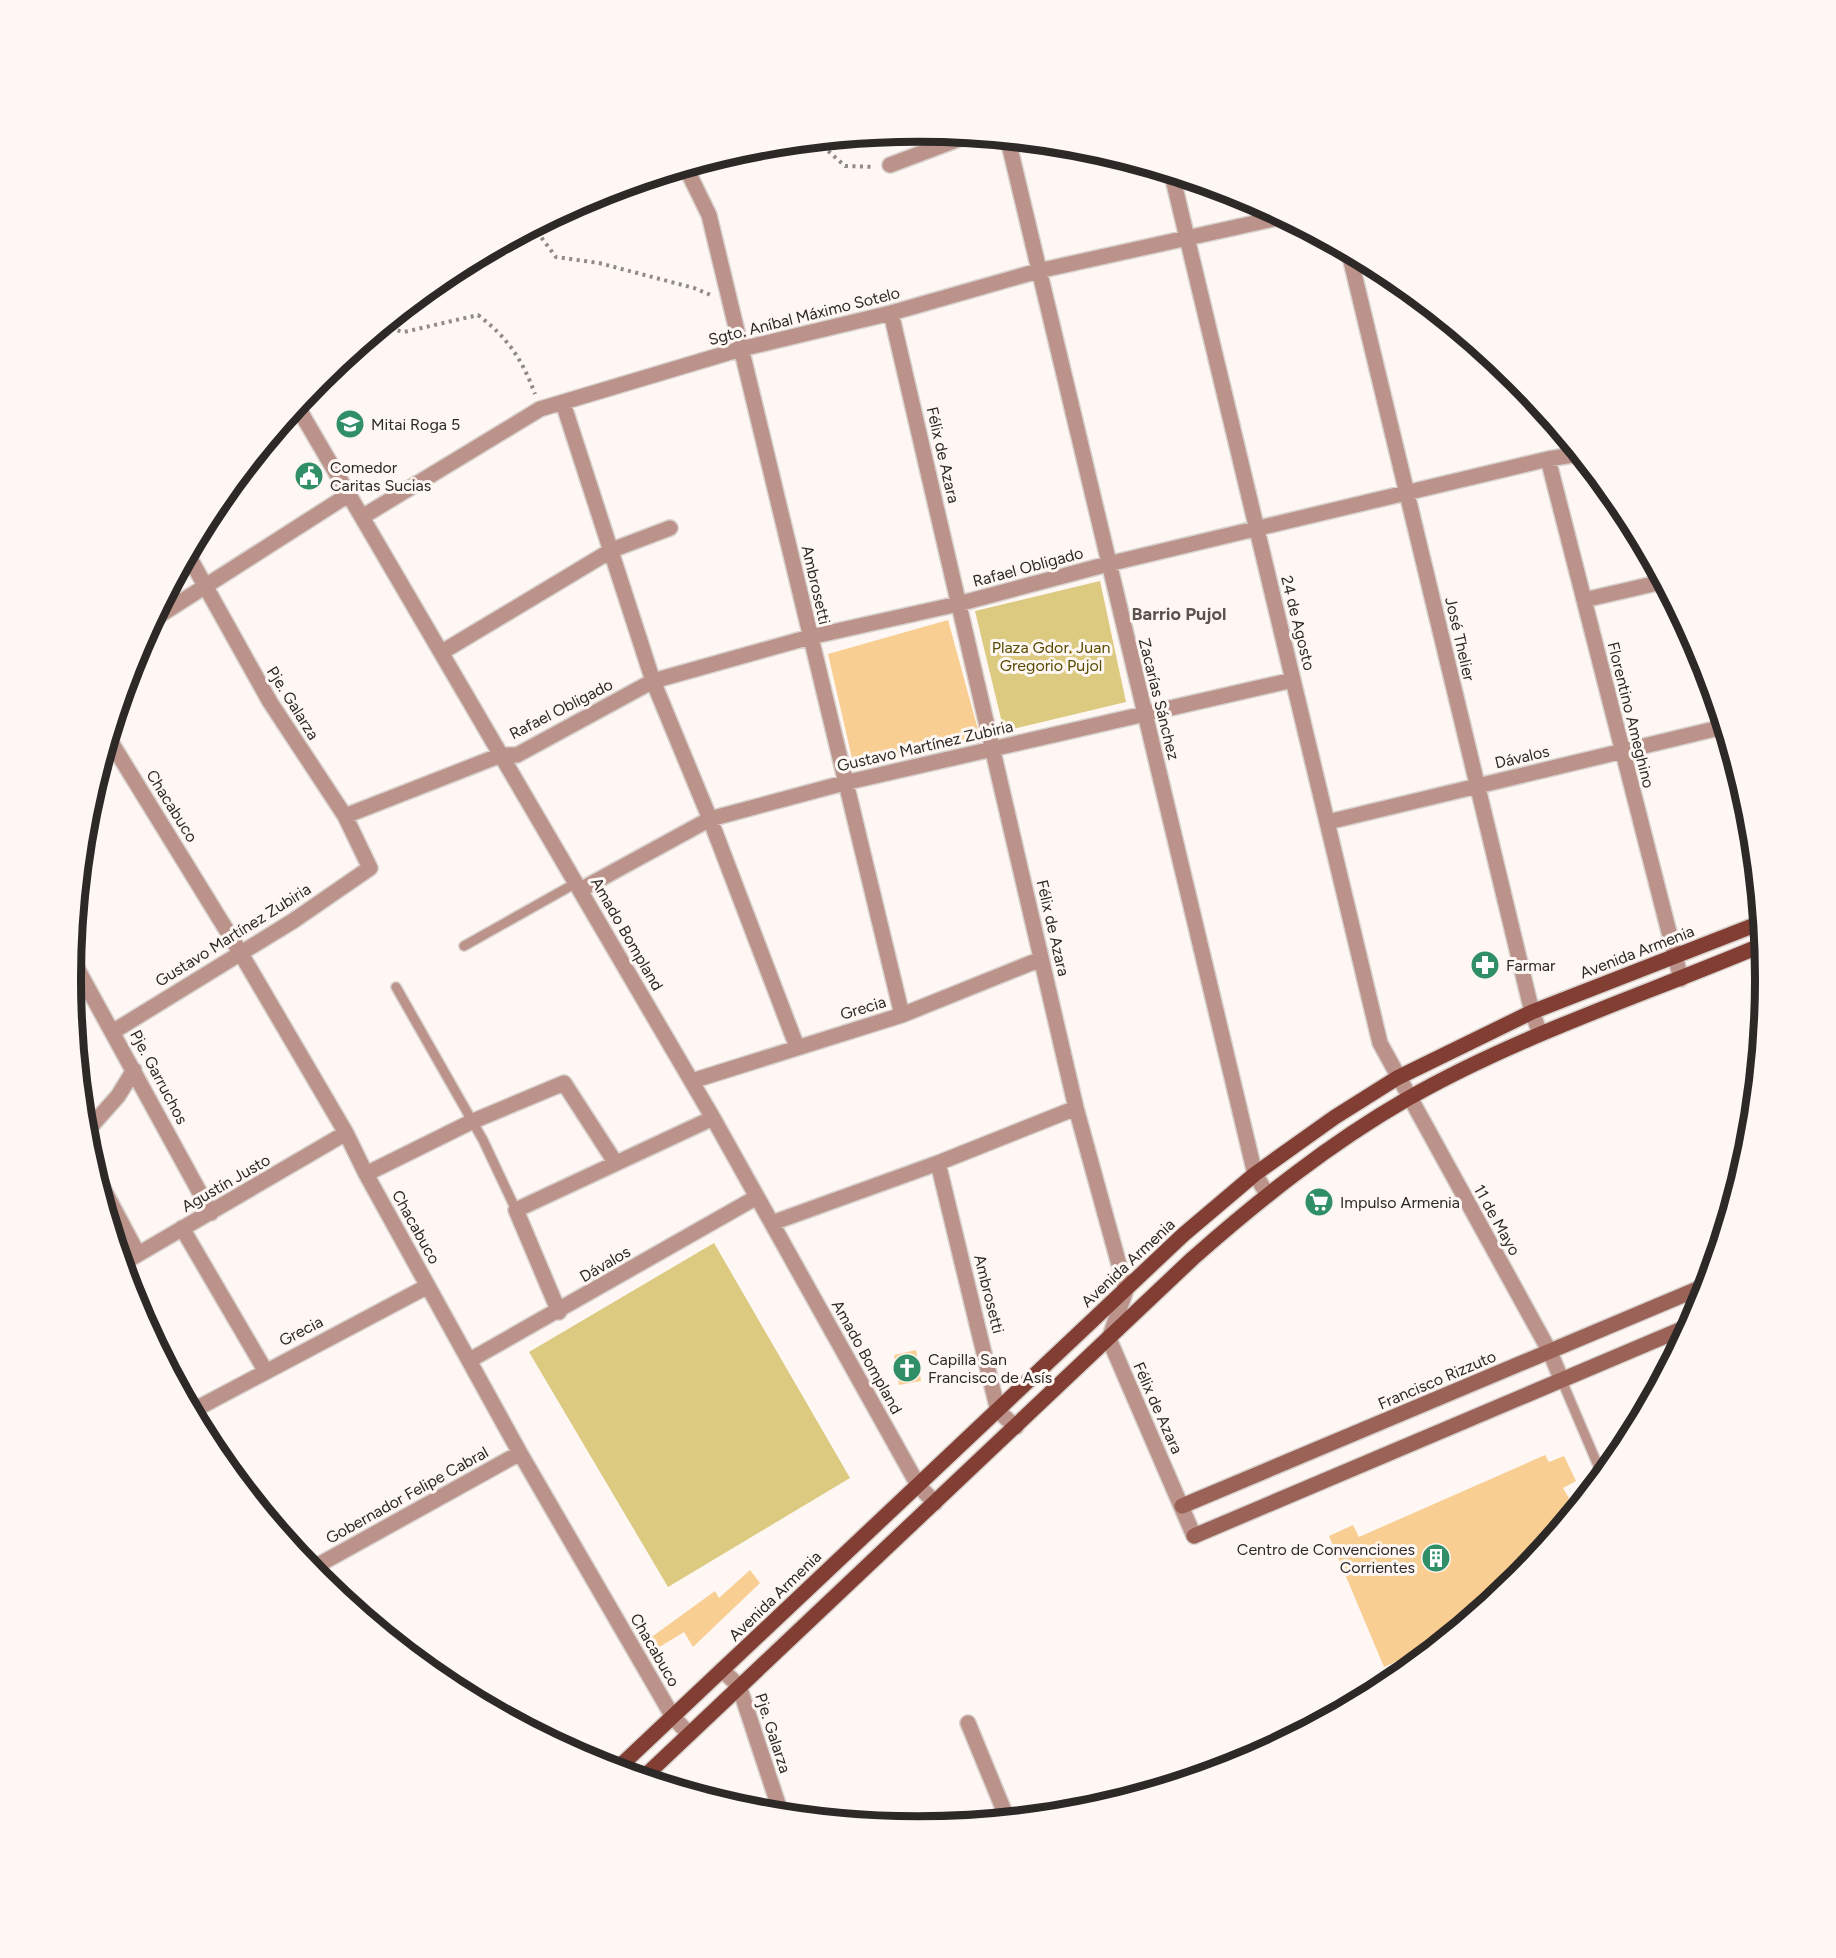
<svg xmlns="http://www.w3.org/2000/svg" width="1836" height="1958" font-family="Figtree,sans-serif">
<style>
.green{fill:#dbca80}
.building{fill:#f9ce92}
.lines{fill:none;stroke-linecap:round;stroke-linejoin:round}
.lane-casing{stroke:#d8d2ce;stroke-width:12}
.street-casing{stroke:#d8d2ce;stroke-width:18}
.secondary-casing{stroke:#d8d2ce;stroke-width:18}
.primary-casing{stroke:#d8d2ce;stroke-width:18}
.path{stroke:#908b88;stroke-width:4;stroke-dasharray:3 4.5;stroke-linecap:butt}
.lane{stroke:#bc938b;stroke-width:9}
.street{stroke:#bc938b;stroke-width:15}
.secondary{stroke:#9b6257;stroke-width:15}
.primary{stroke:#823e33;stroke-width:15}
.labels{text-anchor:middle;dominant-baseline:central;stroke-width:6;stroke-linejoin:round;paint-order:stroke}
.street-label{font-size:16px;fill:#2d2927;stroke:#fef7f3}
.poi-label{font-size:16px;fill:#2d2927;stroke:#fef7f3;text-anchor:start}
.park-label{font-size:16px;fill:#584a00;stroke:#fef7f3}
.neighbourhood-label{font-size:18px;font-weight:bold;fill:#5c524d;stroke:#fef7f3}
.rim{fill:none;stroke:#2d2927;stroke-width:8}
</style>
<rect width="100%" height="100%" fill="#fef7f3"/>
<path class="green" d="M1100,581l26,121 -122,29 -29,-120z
M714,1243l136,235 -182,109 -139,-235z"/>
<path class="building" d="M948,620l32,117 -126,30 -26,-113z
M916,1350l5,31 -22,4 -5,-30z
M1545,1455l4,7 15,-6 12,25 -13,7 12,20 -58,71 -79,64 -54,24 -55,-131 24,-11 6,12z
M750,1570l10,13 -67,64 -9,-15 -36,22 -6,-10 73,-53 4,7z"/>
<g class="lines">
<g class="lane-casing">
<path id="lane" d="M464,946l112,-63
M396,987l87,153 33,70
M1562,1381l40,94"/>
</g>
<g class="street-casing">
<path id="street" d="M1008,140l247,1034 12,20
M890,165l77,-29
M686,168l23,47 193,800
M1172,175l208,868 170,309 12,29
M1349,253l183,759 8,21
M891,313l185,795 50,182 -17,49 85,197
M563,403l90,278 57,138 87,228
M297,406l416,712 205,367 17,18
M1548,459l133,520
M362,517l178,-108 201,-60 150,-36 147,-42 244,-54
M1584,600l78,-18
M154,619l194,-124
M442,652l170,-102 58,-22
M109,739l131,213 106,181 20,41 154,279 153,264 16,17
M345,816l156,-61h16l136,-74 157,-44 148,-33 150,-40 440,-105 31,-5
M1328,822l395,-95
M580,890l130,-71 134,-36 449,-103
M72,959l139,254
M114,1031l179,-110 77,-53 -25,-52 -75,-114 -82,-147
M692,1081l210,-66 139,-56
M86,1132l32,-36 16,-26
M938,1163l60,248 18,16
M366,1174l105,-52 93,-39 51,79
M97,1177l41,77
M772,1223l166,-60 138,-55
M182,1228l83,142
M123,1263l223,-130
M559,1312l-43,-102 197,-92
M470,1360l287,-163
M192,1411l236,-125
M311,1569l209,-116
M722,1670l17,16 42,127
M968,1723l39,95"/>
</g>
<g class="secondary-casing">
<path id="secondary" d="M1182,1506l525,-221
M1194,1536l495,-210"/>
</g>
<g class="primary-casing">
<path id="primary" d="M617,1769l566,-534 72,-61 80,-57 62,-39 135,-66 228,-89
M644,1777l548,-518c68,-60 137,-115 215,-160 112,-64 237,-104 355,-154"/>
</g>
<path class="path" d="M817,141l28,25 30,1
M481,256l6,7 32,-24 19,-6 18,24 43,6 95,25 19,8
M383,327l21,5 74,-17c30,23 44,44 57,79"/>
<use href="#lane" class="lane"/>
<use href="#street" class="street"/>
<use href="#secondary" class="secondary"/>
<use href="#primary" class="primary"/>
</g>
<defs>
<g id="school-disc" transform="scale(1.5)"><circle r="9.5" fill="#318f68" stroke="#fef7f3"/><path d="M0-5L7-2L0 1L-7-2ZM-4 1L0 2.5L4 1V4Q0 6-4 4Z" fill="#fff"/></g>
<g id="civic-disc" transform="scale(1.5)"><circle r="9.5" fill="#318f68" stroke="#fef7f3"/><path d="M-.6-6.5H3V-4.5H.6V-3L4-1V1h2V6H-6V1h2V-1L-.6-3ZM-1.2 2.5V6h2.4V2.5Z" fill="#fff"/></g>
<g id="pharmacy-disc" transform="scale(1.5)"><circle r="9.5" fill="#318f68" stroke="#fef7f3"/><path d="M-2-6h4v4h4v4h-4v4h-4v-4h-4v-4h4Z" fill="#fff"/></g>
<g id="supermarket-disc" transform="scale(1.5)"><circle r="9.5" fill="#318f68" stroke="#fef7f3"/><path d="M-6-5.5h2.5l.6 2H6L4.5 2H-2.5L-4.4-4H-6ZM-1.5 3.2a1.3 1.3 0 1 0 .1 0ZM3 3.2a1.3 1.3 0 1 0 .1 0Z" fill="#fff"/></g>
<g id="church-disc" transform="scale(1.5)"><circle r="9.5" fill="#318f68" stroke="#fef7f3"/><path d="M-1.2-6h2.4v3.5h3.3v2.4h-3.3V6h-2.4V-.1h-3.3v-2.4h3.3Z" fill="#fff"/></g>
<g id="building-disc" transform="scale(1.5)"><circle r="9.5" fill="#318f68" stroke="#fef7f3"/><path d="M-4-6H4V6H1V3H-1V6H-4ZM-2.5-4.3h1.7v1.8h-1.7ZM.8-4.3h1.7v1.8H.8ZM-2.5-1h1.7V.8h-1.7ZM.8-1h1.7V.8H.8Z" fill="#fff"/></g>
</defs>
<g fill-rule="evenodd">
<use href="#school-disc" x="350" y="424"/>
<use href="#civic-disc" x="309" y="476"/>
<use href="#pharmacy-disc" x="1485" y="965"/>
<use href="#supermarket-disc" x="1319" y="1202"/>
<use href="#church-disc" x="907" y="1368"/>
<use href="#building-disc" x="1436" y="1558"/>
</g>
<g class="labels">
<g class="street-label">
<text transform="translate(804 316) rotate(-14)">Sgto. Aníbal Máximo Sotelo</text>
<text transform="translate(943 455) rotate(77)">Félix de Azara</text>
<text transform="translate(1028 567) rotate(-15)">Rafael Obligado</text>
<text transform="translate(816 585) rotate(77)">Ambrosetti</text>
<text transform="translate(1298 623) rotate(76)">24 de Agosto</text>
<text transform="translate(1460 639) rotate(77)">José Thelier</text>
<text transform="translate(1159 699) rotate(76)">Zacarías Sánchez</text>
<text transform="translate(293 703) rotate(58)">Pje. Galarza</text>
<text transform="translate(561 709) rotate(-27)">Rafael Obligado</text>
<text transform="translate(1631 715) rotate(76)">Florentino Ameghino</text>
<text transform="translate(925 746) rotate(-13)">Gustavo Martínez Zubiria</text>
<text transform="translate(1522 757) rotate(-13)">Dávalos</text>
<text transform="translate(172 806) rotate(58)">Chacabuco</text>
<text transform="translate(1053 928) rotate(77)">Félix de Azara</text>
<text transform="translate(627 934) rotate(60)">Amado Bompland</text>
<text transform="translate(233 935) rotate(-32)">Gustavo Martínez Zubiria</text>
<text transform="translate(1637 952) rotate(-21)">Avenida Armenia</text>
<text transform="translate(863 1008) rotate(-17)">Grecia</text>
<text transform="translate(159 1077) rotate(62)">Pje. Garruchos</text>
<text transform="translate(226 1183) rotate(-30)">Agustín Justo</text>
<text transform="translate(1497 1220) rotate(61)">11 de Mayo</text>
<text transform="translate(416 1227) rotate(61)">Chacabuco</text>
<text transform="translate(1128 1263) rotate(-43)">Avenida Armenia</text>
<text transform="translate(605 1264) rotate(-30)">Dávalos</text>
<text transform="translate(989 1294) rotate(76)">Ambrosetti</text>
<text transform="translate(301 1331) rotate(-27)">Grecia</text>
<text transform="translate(867 1357) rotate(61)">Amado Bompland</text>
<text transform="translate(1437 1380) rotate(-23)">Francisco Rizzuto</text>
<text transform="translate(1158 1408) rotate(66)">Félix de Azara</text>
<text transform="translate(407 1495) rotate(-29)">Gobernador Felipe Cabral</text>
<text transform="translate(775 1596) rotate(-44)">Avenida Armenia</text>
<text transform="translate(655 1650) rotate(60)">Chacabuco</text>
<text transform="translate(773 1733) rotate(72)">Pje. Galarza</text>
</g>
<g class="poi-label">
<text x="371" y="424">Mitai Roga 5</text>
<text x="330" y="467">Comedor<tspan x="330" dy="18">Caritas Sucias</tspan></text>
<text x="1506" y="965">Farmar</text>
<text x="1340" y="1202">Impulso Armenia</text>
<text x="928" y="1359">Capilla San<tspan x="928" dy="18">Francisco de Asís</tspan></text>
<text x="1415" y="1549" text-anchor="end">Centro de Convenciones<tspan x="1415" dy="18">Corrientes</tspan></text>
</g>
<g class="park-label">
<text x="1051" y="647">Plaza Gdor. Juan<tspan x="1051" dy="18">Gregorio Pujol</tspan></text>
</g>
<g class="neighbourhood-label">
<text x="1179" y="614">Barrio Pujol</text>
</g>
</g>
<path d="M0 0H1836V1958H0ZM81 979a837 837 0 1 1 1674 0a837 837 0 1 1-1674 0Z" fill="#fef7f3" fill-rule="evenodd"/>
<path class="rim" d="M81 979a837 837 0 1 1 1674 0a837 837 0 1 1-1674 0Z"/>
</svg>
